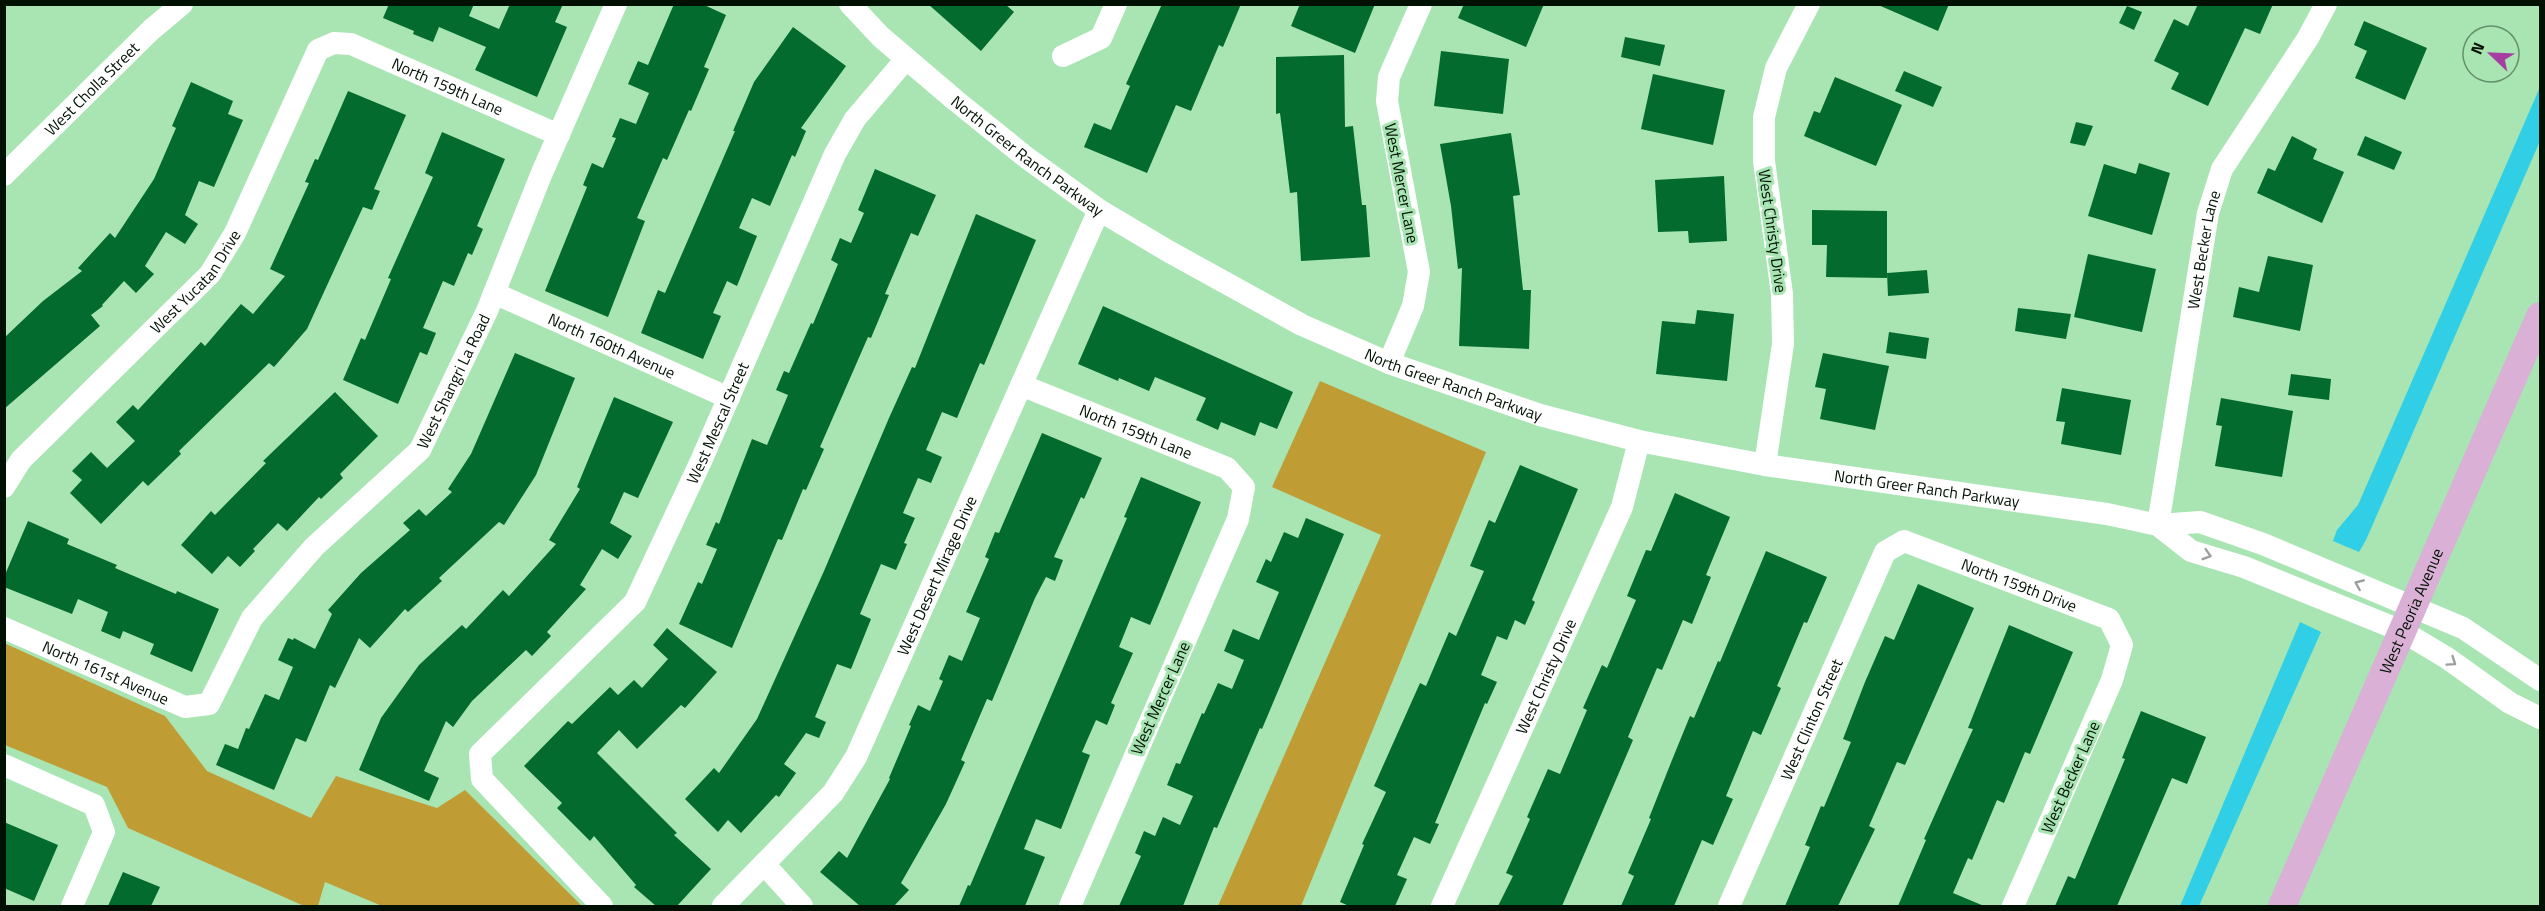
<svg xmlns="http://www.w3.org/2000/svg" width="2545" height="911" font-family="'Titillium Web',sans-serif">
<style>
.green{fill:#c09c34}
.water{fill:#31cfe5}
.building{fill:#046b2e}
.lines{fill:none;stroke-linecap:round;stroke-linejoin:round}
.minor{stroke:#fff;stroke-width:22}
.major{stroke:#dab0d6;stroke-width:28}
.oneway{stroke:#999f9a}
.labels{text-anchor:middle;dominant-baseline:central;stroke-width:6;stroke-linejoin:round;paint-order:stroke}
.street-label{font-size:16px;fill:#001002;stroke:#a8e5b3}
</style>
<rect width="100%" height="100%" fill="#a8e5b3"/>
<path class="green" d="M1320,381l166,71 -185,454h-83l163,-371 -109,-48z
M4,643l161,73 42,55 104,47 25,-42 101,32 28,-18 117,116h-200l-57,-24 -7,24h-14l-176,-78 -21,-41 -102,-42z"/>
<path class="water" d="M2540,87v54l-174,399 -7,12 -26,-11 4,-11 21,-25z
M2300,622l21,10 -122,274h-19z"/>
<path class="building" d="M389,4h85l-5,12 30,13 11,-25h53l-8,18 12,5 -30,70 -62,-27 11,-23 -47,-20 -6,15 -20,-8 1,-3 -31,-13z
M674,4h28l24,11 -22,52 5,2 -18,42 -2,-1 -22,50 -4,-2 -26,60 8,3 -37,96 -63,-26 42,-104 -4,-2 9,-22 11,5 13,-30 -4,-1 8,-19 16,6 13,-31 -21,-9 10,-23 10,4z
M928,4h77l9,8 -33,39z
M1162,4h79l-18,43 -4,-2 -28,66 -15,-6 -29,68 -63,-26 10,-24 17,7 19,-44 -4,-2z
M1300,4h75l-20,49 -64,-27z
M1464,4h80l-18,43 -68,-29z
M1876,4h73l-11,27z
M2198,4h75l-13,30 -15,-6 -37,78 -37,-17 8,-16 -25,-12 20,-42 14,7z
M2127,6l15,6 -8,18 -15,-7z
M2364,21l63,27 -22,52 -50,-22 12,-27 -13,-6z
M793,27l53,39 -45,62 5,3 -11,26 -3,-2 -22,51 -18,-8 -13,30 18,8 -20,50 -10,-5 -14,32 8,3 -18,43 -62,-26 17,-43 7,3 70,-162h-2l21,-49z
M1625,37l40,8 -5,21 -39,-9z
M1441,51l68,8 -6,55 -69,-8z
M1344,55l1,72 8,-1 9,79h4l4,52 -69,4 -4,-69 -7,1 -10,-80 -4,1v-57z
M1904,71l38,16 -9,20 -38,-16z
M1653,74l72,16 -12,55 -72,-16z
M1835,77l67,28 -26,61 -72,-30 10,-25 6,2z
M191,82l42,19 -5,13 15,6 -29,67 -15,-6 -14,34 13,9 -13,20 -19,-12 -21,34 9,8 -18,19 -12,-12 -22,24 1,1 -12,9 9,11 -96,83v-71l39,-37 39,-30 -4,-3 32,-35 5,5 39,-59 22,-51 -4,-2z
M348,91l58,24 -32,74 6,2 -8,19 -9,-3 -56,122 -33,38 -5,-4 -90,88 2,3 -33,32 -5,-5 -42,43 -31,-31 12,-13 -10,-9 19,-19 16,16 28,-27 -19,-19 17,-17 5,5 63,-68 4,4 36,-42 12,10 32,-38 -15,-7 39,-86 -4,-1 10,-23 3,1z
M2076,122l17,4 -8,20 -15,-3z
M442,132l63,27 -28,67 6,3 -11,26 -4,-2 -14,33 -11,-5 -20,47 13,5 -9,22 -7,-3 -22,52 -55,-24 18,-42 4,2 26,-61 -3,-1 45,-101 -8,-4z
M1511,133l9,62 -7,1 10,94h8l-2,59 -70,-3 3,-78 -4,1 -7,-63 -11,-62z
M2292,136l25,13 -4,10 31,13 -22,51 -65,-30 11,-25 7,3z
M2365,136l37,16 -8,18 -37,-15z
M2139,163l31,10 -18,62 -64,-19 16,-52 32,10z
M875,169l61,26 -18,41 -7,-3 -26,61 4,1 -18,43 -3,-1 -48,110 4,2 -18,41 -3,-1 -21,51 -4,-1 -46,109 -53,-24 19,-42 4,2 15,-35 -11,-4 10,-23 3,2 33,-85 15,6 21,-50 -12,-5 8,-19 5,2 22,-50 2,1 25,-60 -7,-4 9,-22 11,5 13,-30 -6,-3z
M1724,176l3,65 -38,2 -1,-12 -30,1 -3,-52z
M1812,210l75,1v67l-61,-1 1,-32h-15z
M976,214l60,26 -42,101 -10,24 -4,-2 -23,55 -15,-6 -16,38 16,7 -11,26 -13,-5 -15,35 12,5 -11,25 3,1 -11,26 -15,-6 -21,50 11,5 -20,50 -14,-5 -22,53 11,5 -7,16 -13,-5 -22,31 12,9 -17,24 -3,-2 -35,38 -13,-13 -10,12 -33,-33 29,-31 5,5 38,-54 67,-148 65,-153 23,-51 3,1z
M2088,254l68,15 -14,63 -68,-15z
M2268,256l45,9 -13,66 -67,-14 6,-30 20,5z
M1927,270l2,23 -41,3 -1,-23z
M1103,306l190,86 -16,37 -17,-7 -5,14 -34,-14 -3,8 -22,-10 10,-22 -51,-21 -6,14 -30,-13 -1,3 -40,-17z
M2018,308l53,6 -5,25 -51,-8z
M1697,310l37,4 -7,67 -71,-7 6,-53 33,3z
M1889,332l40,6 -3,21 -40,-6z
M515,353l60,25 -39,97 -32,50 -5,-3 -60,56 3,3 -34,31 -3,-3 -35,39 -11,-10 -24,50 -5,-3 -24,57 -10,-4 -22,52 -58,-25 9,-21 13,5 8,-21 3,1 16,-35 14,6 14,-33 -15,-7 10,-22 5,2 1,-2 21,11 17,-35 -4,-4 33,-37 49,-43 -7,-7 16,-14 7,7 26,-24 -4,-3 23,-35z
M1823,353l66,13 -14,64 -55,-11 6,-30 -11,-2z
M2291,374l40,5 -2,21 -41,-5z
M2062,388l69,12 -10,55 -60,-11 4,-22 -9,-1z
M335,392l43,44 -38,38 3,4 -22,21 -2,-2 -32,34 -9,-8 -25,26 2,2 -15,16 -12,-11 -16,18 -31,-29 30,-34 4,4 51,-52 -3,-2z
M614,397l59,25 -35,76 -14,-6 -14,31 22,13 -14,23 -16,-10 -22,36 6,4 -39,43 4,4 -19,20 -6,-6 -54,51 -19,26 -7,-6 -22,50 15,7 -10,23 -70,-31 22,-52 38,-53 43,-40 4,4 37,-39 6,6 47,-52 -7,-4 31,-51 -3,-2z
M2221,398l72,13 -11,66 -67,-11 7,-40 -6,-1z
M1042,433l60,25 -18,41 -3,-2 -27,60 9,3 -8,21 -9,-4 -11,21 -43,103 -5,-2 -26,61 4,2 -19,42 -45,79 8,7 -15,16h-34l-40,-34 19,-21 8,7 43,-79 -1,-1 22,-52 -2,-1 9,-20 12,6 13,-30 -4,-2 10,-24 13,6 18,-43 -14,-6 23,-53 -4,-2 10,-25 4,1z
M1520,465l58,24 -46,111 3,2 -10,23 -10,-5 -8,20 -10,-4 -16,39 16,7 -10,22 -2,-1 -27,65 -23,55 4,1 -9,20 -16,-7 -17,38 10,4 -12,27h-46l-9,-4 24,-57 -2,-1 24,-52 -12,-6 46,-103 6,3 23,-54 7,4 28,-65 -14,-5 19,-46 6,3z
M1141,477l60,25 -42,102 -9,21 -19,-8 -12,30 14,6 -22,50 4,2 -8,20 -11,-5 -14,32 8,3 -29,74 -25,-10 -12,30 21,8 -20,49h-66l9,-21 2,1 157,-368 -3,-1z
M1675,493l55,24 -24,58 5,2 -19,47 -9,-4 -21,50 -5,-2 -29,69 5,3 -71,166h-64l15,-30 -7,-3 24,-54 -3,-2 21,-48 12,5 27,-64 -4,-2 19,-43 5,3 29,-68 -9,-4 19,-46 5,1z
M1306,518l38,16 -82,195 -2,-1 -43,100 -3,-1 -31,79h-64l22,-50 -6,-3 9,-22 11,5 8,-19 17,8 13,-29 -26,-11 9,-22 4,1 22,-51 2,1 14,-31 14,6 12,-29 -20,-9 9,-22 26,11 20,-48 -23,-10 10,-23 5,3 13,-30 14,6z
M28,521l41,18 -2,5 50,21 -2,3 61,26 1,-3 42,18 -27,63 -42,-18 4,-10 -31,-13 -3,8 -19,-8 7,-19 -30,-13 -6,15 -68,-27v-10z
M1766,551l61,26 -20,46 -3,-1 -27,64 4,2 -20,47 -8,-4 -27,65 7,3 -20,46 -11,-5 -28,66h-53l13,-30 -6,-3 23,-54 -2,-1 23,-58 18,-44 4,2 24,-57 2,1z
M1918,584l56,24 -69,157 -8,-3 -28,64 6,3 -37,77h-53l25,-59 -5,-2 16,-39 3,1 27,-65 -8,-3 22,-57 20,-46 9,4z
M2009,625l64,27 -43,102 -5,-2 -21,51 -7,-3 -25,60 -4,-2 -15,35 31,13h-86l28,-66 -2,-1 49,-110 -5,-1z
M667,628l50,44 -32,36 -4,-3 -44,44 -18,-19 -22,23 80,80 -3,2 37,34 -34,37h-21l-22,-19 2,-2 -42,-49 -4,5 -33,-33 5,-5 -38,-37 44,-45 4,3 38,-37 8,8 16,-15 8,8 26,-29 -15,-14z
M2141,711l65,26 -19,47 -15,-6 -55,128h-62l13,-30 7,3 50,-120 -3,-1z
M4,822l54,23 -24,56 -30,-13z
M123,872l37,15 -9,19h-43z"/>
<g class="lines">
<g class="minor">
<path id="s1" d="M850,4l31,33 74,63 72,58 72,52 69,41 134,74 87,38 151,52 99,26 126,24 342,49 51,11 42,-3 63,22 200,84 77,52"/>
<path d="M1063,56l38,-18 15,-34"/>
<path id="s2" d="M4,175l147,-145 31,-26"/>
<path id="s3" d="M494,293l235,105"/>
<path d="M1389,363l24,-57 6,-34 -32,-171 2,-24 32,-73"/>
<path id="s4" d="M1021,385l206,83 17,19 -6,32 -168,387"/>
<path d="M1765,465l18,-121 -1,-50 -18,-133v-44l12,-49 33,-64"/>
<path id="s5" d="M4,487l17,-27 189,-186 25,-41 83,-183 16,-7 17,1 208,91"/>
<path id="s6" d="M2158,525l50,-312 14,-44 86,-131 18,-34"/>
<path d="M2158,525l33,26 53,16 158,64 45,27 63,45 30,15"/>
<path id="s7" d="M4,628l181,79 24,-3 43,-86 62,-71 106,-97 67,-139 54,-136 75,-171"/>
<path d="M4,765l90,40 10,27 -32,74"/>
<path d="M764,864l38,42"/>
<path id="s8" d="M602,906l-120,-127 -2,-25 155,-152 66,-141 134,-307 20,-35 51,-60"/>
<path id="s9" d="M723,906l110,-113 23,-36 243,-547"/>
<path id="s10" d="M1442,906l180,-399 17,-66"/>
<path id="s11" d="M1729,906l156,-354 19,-11 205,78 13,26 -10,35 -99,226"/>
</g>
<path class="major" id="s12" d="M2282,906l258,-590"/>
</g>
<defs><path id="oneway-chevron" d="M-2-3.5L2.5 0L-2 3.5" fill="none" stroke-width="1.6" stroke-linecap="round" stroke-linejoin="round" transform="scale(1.5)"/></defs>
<g class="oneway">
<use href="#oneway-chevron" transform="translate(2207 555) rotate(17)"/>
<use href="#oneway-chevron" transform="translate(2359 584) rotate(-157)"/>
<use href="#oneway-chevron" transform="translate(2452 662) rotate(35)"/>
</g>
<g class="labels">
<g class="street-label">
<text stroke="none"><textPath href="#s5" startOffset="686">North 159th Lane</textPath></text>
<text stroke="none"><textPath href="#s2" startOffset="123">West Cholla Street</textPath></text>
<text stroke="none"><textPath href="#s1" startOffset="234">North Greer Ranch Parkway</textPath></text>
<text transform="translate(1402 183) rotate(79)">West Mercer Lane</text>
<text transform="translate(1773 231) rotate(82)">West Christy Drive</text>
<text stroke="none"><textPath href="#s6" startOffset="279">West Becker Lane</textPath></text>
<text stroke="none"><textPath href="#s5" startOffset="282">West Yucatan Drive</textPath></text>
<text stroke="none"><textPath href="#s3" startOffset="129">North 160th Avenue</textPath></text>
<text stroke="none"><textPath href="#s7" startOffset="632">West Shangri La Road</textPath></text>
<text stroke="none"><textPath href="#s1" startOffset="720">North Greer Ranch Parkway</textPath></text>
<text stroke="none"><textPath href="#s8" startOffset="614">West Mescal Street</textPath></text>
<text stroke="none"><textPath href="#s4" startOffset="124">North 159th Lane</textPath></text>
<text stroke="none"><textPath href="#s1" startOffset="1206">North Greer Ranch Parkway</textPath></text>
<text stroke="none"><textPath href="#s9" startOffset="399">West Desert Mirage Drive</textPath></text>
<text stroke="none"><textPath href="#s11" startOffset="532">North 159th Drive</textPath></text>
<text stroke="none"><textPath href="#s12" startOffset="322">West Peoria Avenue</textPath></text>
<text stroke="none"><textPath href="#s7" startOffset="111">North 161st Avenue</textPath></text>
<text stroke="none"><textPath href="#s10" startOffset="252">West Christy Drive</textPath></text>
<text transform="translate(1160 698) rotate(-66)">West Mercer Lane</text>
<text stroke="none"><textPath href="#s11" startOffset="204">West Clinton Street</textPath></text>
<text transform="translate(2070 777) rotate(-66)">West Becker Lane</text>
</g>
</g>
<rect width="2545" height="911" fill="none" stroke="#001002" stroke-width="12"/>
<g transform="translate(2491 54) rotate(293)"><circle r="28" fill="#a8e5b3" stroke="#65906c" stroke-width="1.5"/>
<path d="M0-4.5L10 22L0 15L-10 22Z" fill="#a73fa2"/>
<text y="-9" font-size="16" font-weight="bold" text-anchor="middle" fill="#001002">N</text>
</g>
</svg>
